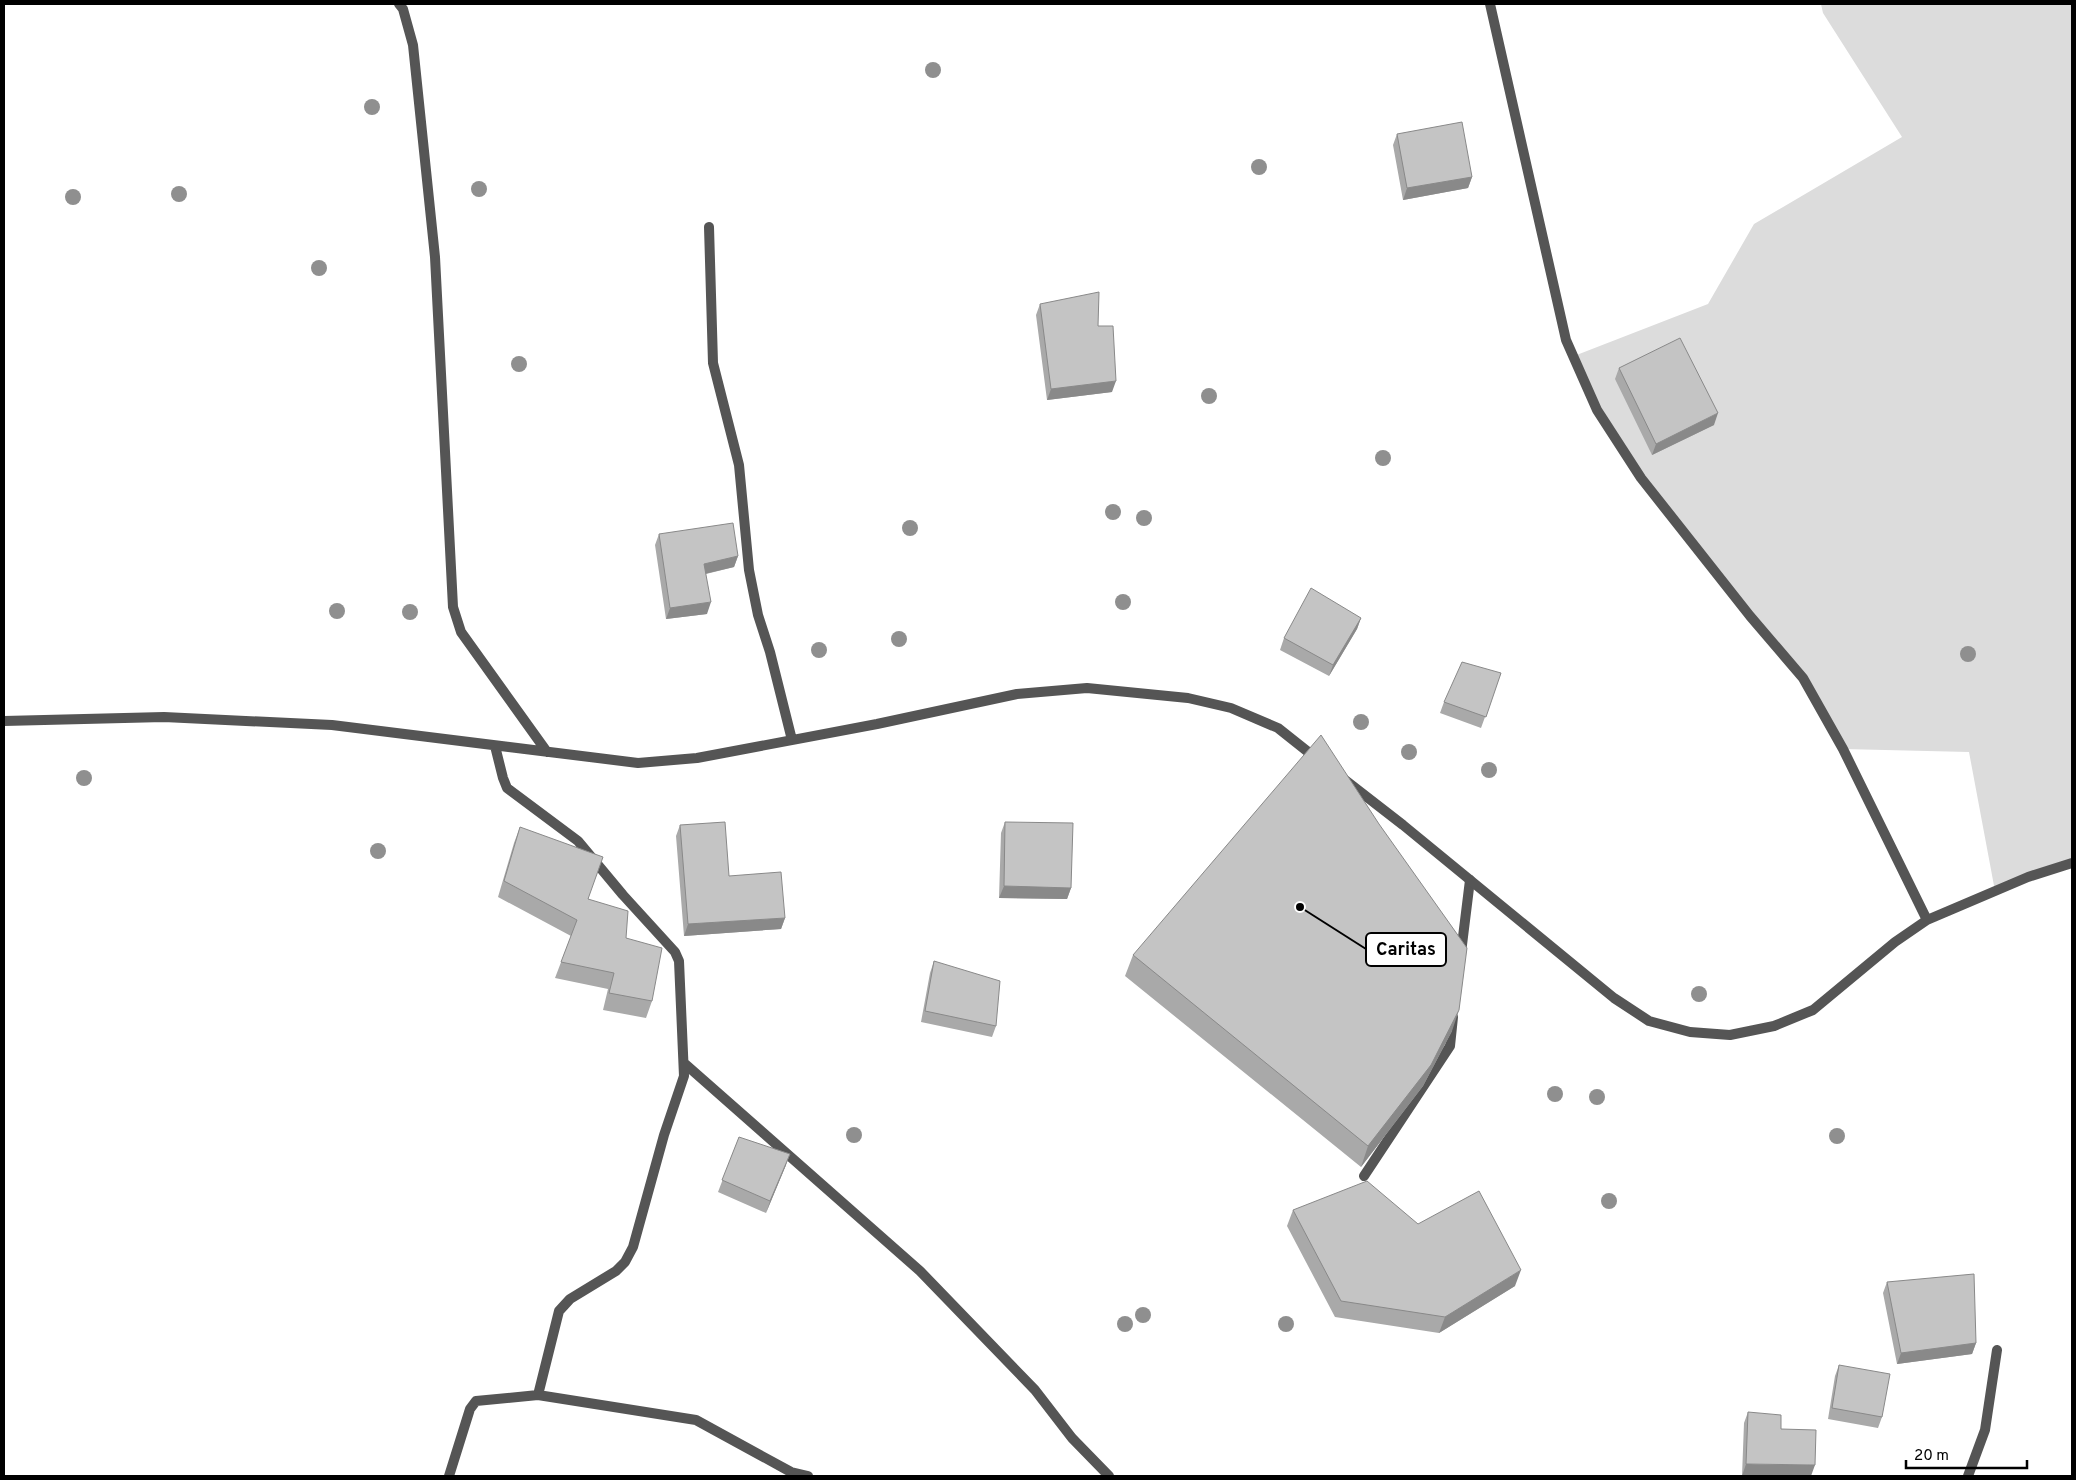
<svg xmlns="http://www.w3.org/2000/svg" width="2076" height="1480" font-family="Overpass,sans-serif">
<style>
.green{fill:#dcdcdc}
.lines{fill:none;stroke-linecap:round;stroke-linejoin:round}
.lane{stroke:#555;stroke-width:10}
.street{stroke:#555;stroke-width:10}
.tree{fill:#8f8f8f}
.wall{fill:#a9a9a9}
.shaded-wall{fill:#898989}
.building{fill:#c4c4c4;stroke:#898989}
.leader{fill:none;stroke:#000;stroke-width:2}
.callout-dot{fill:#000;stroke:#fff;stroke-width:2}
.callout{fill:#fff;stroke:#000;stroke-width:2}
.callout-label{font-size:18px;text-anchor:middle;font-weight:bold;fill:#000}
</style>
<rect width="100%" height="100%" fill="#fff"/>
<path class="green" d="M1821,4h251v860l-77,27 -26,-139 -126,-3 -40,-71 -162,-200 -44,-68 -23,-54 134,-52 46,-80 148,-87 -79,-124z"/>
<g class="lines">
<path class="lane" d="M1461,953l9,-73
M1364,1176l86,-130 3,-29"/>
<path class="street" d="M399,4l4,5 10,36 22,212 18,350 8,25 86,120
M1490,4l76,336 31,70 44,68 109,138 53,62 40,71 84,171
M709,227l4,136 26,102 10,105 9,45 12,37 22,88
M4,721l160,-4 168,8 306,38 59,-5 180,-34 140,-30 70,-6 101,10 43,10 47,20 39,31
M1345,780l58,45 211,173 35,23 41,11 40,3 44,-9 39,-16 82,-68 32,-22 101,-43 44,-14
M684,1063l236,208 115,119 37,48 37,38
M538,1395l158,25 95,52 17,4
M449,1476l21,-67 6,-8 62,-6 21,-84 11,-12 46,-28 9,-9 8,-15 31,-112 20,-59 -5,-115 -4,-9 -52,-57 -45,-54 -71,-53 -4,-10 -8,-32
M1968,1476l17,-46 12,-80"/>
</g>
<g class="tree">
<circle cx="933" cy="70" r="8"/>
<circle cx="372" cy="107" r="8"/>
<circle cx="1259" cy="167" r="8"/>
<circle cx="479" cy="189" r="8"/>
<circle cx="179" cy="194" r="8"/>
<circle cx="73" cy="197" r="8"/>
<circle cx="319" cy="268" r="8"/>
<circle cx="519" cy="364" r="8"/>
<circle cx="1209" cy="396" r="8"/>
<circle cx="1383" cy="458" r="8"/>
<circle cx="1113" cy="512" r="8"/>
<circle cx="1144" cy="518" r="8"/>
<circle cx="910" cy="528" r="8"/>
<circle cx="1123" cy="602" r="8"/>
<circle cx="337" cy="611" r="8"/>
<circle cx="410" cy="612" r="8"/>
<circle cx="899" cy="639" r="8"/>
<circle cx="819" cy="650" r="8"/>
<circle cx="1968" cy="654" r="8"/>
<circle cx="1361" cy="722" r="8"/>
<circle cx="1409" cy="752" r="8"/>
<circle cx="1489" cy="770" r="8"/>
<circle cx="84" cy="778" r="8"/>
<circle cx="378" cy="851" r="8"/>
<circle cx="1699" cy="994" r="8"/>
<circle cx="1555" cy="1094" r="8"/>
<circle cx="1597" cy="1097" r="8"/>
<circle cx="854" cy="1135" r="8"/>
<circle cx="1837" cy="1136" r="8"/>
<circle cx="1609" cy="1201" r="8"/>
<circle cx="1143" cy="1315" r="8"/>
<circle cx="1125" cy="1324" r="8"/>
<circle cx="1286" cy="1324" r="8"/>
</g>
<path class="wall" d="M1397,134l75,43 -4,11 -65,12 -10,-55z
M1040,304l58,22 14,66 -65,8 -11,-85z
M1619,368l95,57 -62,30 -37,-76z
M659,534l79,22 -4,11 -28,7 1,40 -41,5 -11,-74z
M1361,618l-4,11 -28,47 -49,-26 4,-12z
M1501,673l-20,55 -41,-15 4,-11z
M1005,822l66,66 -4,11 -68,-1 2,-65z
M680,825l49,51 56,42 -4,11 -97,7 -8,-100z
M520,827l106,111 26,63 -6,17 -43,-8 5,-21 -53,-11 16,-42 -73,-39 16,-54z
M1133,955l319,76 -29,55 -62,81 -236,-191z
M934,961l62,65 -4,11 -71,-15 9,-49z
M739,1137l47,28 -20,48 -48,-21z
M1293,1210l125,14 97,62 -76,47 -104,-16 -48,-91z
M1887,1282l89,61 -4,11 -75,10 -14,-71z
M1839,1365l43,52 -4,11 -50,-9 7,-43z
M1748,1412l33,17 -39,47 2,-53z"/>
<path class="shaded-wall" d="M1472,177l-4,11 -65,12 4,-12z
M1116,381l-4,11 -65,8 4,-11z
M1718,413l-4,12 -62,30 4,-11z
M738,556l-4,11 -34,8 4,-11z
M711,602l-4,12 -41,5 4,-11z
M1361,618l-4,11 -28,47 4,-11z
M1004,886l67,2 -4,11 -68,-1z
M785,918l-4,11 -97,7 4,-12z
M1459,1010l-7,21 -29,55 -62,81 7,-21z
M790,1154l-4,11 -20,48 4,-12z
M1521,1270l-6,16 -76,47 6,-16z
M1976,1343l-4,11 -75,10 4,-11z
M1746,1464l69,1 -4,11h-69z"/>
<path class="building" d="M1462,122l10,55 -65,11 -10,-54z
M1099,292l-1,34h15l3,55 -65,8 -11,-85z
M1680,338l38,75 -62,31 -37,-76z
M733,523l5,33 -34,8 7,38 -41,6 -11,-74z
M1311,588l50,30 -28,47 -49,-27z
M1462,662l39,11 -15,44 -42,-15z
M1321,735l58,89 88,124 -8,62 -28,55 -63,81 -235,-191z
M725,822l4,54 52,-4 4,46 -97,6 -8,-99z
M1005,822l68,1 -2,65 -67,-2z
M520,827l83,30 -15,42 40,12 -2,27 36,10 -10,53 -43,-8 5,-20 -53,-11 16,-42 -73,-39z
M934,961l66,20 -4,45 -71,-15z
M739,1137l51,17 -20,47 -48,-21z
M1367,1181l51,43 61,-33 42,79 -76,47 -104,-16 -48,-91z
M1974,1274l2,69 -75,10 -14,-71z
M1839,1365l51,9 -8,43 -50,-9z
M1748,1412l33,3v14l35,1 -1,35 -69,-1z"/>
<path class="leader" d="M1300 907L1366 949"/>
<circle class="callout-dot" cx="1300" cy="907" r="5"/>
<rect class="callout" x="1366" y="933" width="80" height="33" rx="5"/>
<g class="callout-label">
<text x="1406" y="955">Caritas</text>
</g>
<rect width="2076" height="1480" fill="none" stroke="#000000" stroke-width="10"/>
<path d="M1906 1460v8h121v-8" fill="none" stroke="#000000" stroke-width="2.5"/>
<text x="1914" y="1460" font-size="15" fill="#000000" stroke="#ffffff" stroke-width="4" paint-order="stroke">20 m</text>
</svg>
